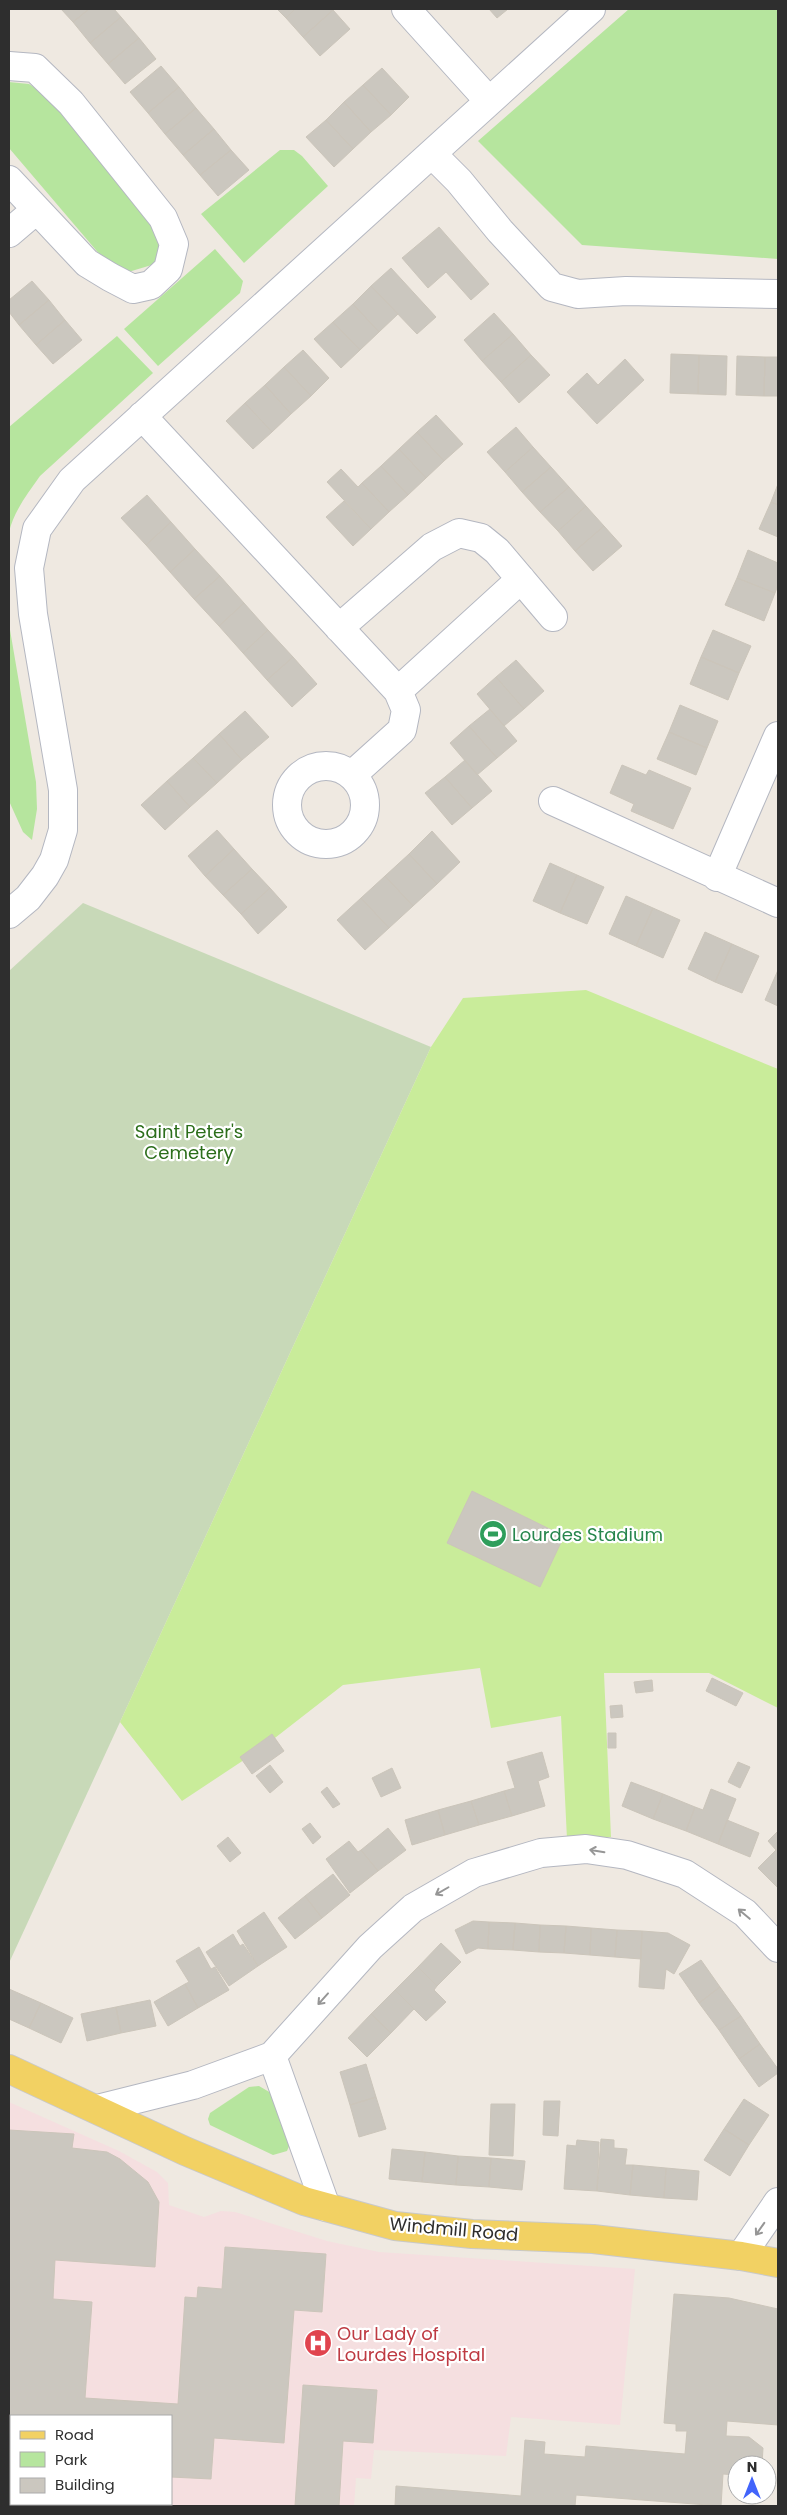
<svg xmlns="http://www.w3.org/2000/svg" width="787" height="2515" font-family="Poppins,sans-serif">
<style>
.medical{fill:#f5dfe0;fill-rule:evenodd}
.green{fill:#b6e59e}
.cemetery{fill:#c8d9b8}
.pitch{fill:#c9ec9a}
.building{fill:#cbc7bf;stroke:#cbc5ba}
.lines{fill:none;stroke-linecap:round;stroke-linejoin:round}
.minor-casing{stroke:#b4b7c1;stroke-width:30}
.major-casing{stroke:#c9c9c9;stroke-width:30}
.minor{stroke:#fff;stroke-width:28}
.major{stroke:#f2d163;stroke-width:28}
.oneway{stroke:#969696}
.labels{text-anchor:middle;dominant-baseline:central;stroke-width:4.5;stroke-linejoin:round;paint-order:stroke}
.park-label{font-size:18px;fill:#2c6e1b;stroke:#fff}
.leisure-label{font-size:18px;fill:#27864d;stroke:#fff;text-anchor:start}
.street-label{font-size:18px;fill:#2e2e2e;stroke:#fff}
.health-label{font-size:18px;fill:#be3a42;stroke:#fff;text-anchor:start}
</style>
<rect width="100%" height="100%" fill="#efe9e1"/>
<path class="medical" d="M9,2102l110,49 38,21 11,11 1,22 35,12 17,-6 14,1 92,29 52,11 256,17 -15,156 -109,-8 -5,39 -132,-6 -3,29 -15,-1 -2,28h-345zM11,2416h160v88h-160z"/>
<path class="green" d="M629,9h149v250l-196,-14 -104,-104z
M9,82l20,2 16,10 108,132 7,23 -5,15 -30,9 -18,-10 -98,-115z
M280,150h14l8,6 26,30 -84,77 -43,-49z
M215,249l28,32 -3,12 -82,73 -34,-37z
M117,336l36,37 -113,103c-12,17 -26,35 -31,56v-105z
M9,624l27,158 1,27 -5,31 -9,-8 -14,-31z
M259,2086l12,7 19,51 -3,7 -14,4 -63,-30 -2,-6 2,-6 39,-26z"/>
<path class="cemetery" d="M83,903l348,144 -422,916v-992z"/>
<path class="pitch" d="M586,990l192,79v639l-69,-35h-105l7,164 -44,2 -6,-123 -70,12 -11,-60 -137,17 -81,63 -80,53 -62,-79 311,-675 32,-49z"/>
<path class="building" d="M61,9h28l-16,13z
M89,9h25l7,8 -31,26 -17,-21z
M277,9h18l-9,9z
M295,9h37l1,1 -30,27 -17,-19z
M489,9h19l-11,9z
M333,10l17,19 -30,27 -17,-19z
M121,17l18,21 -31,26 -18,-21z
M139,38l17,21 -31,25 -17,-20z
M161,66l18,21 -31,26 -18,-21z
M382,68l27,29 -18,18 -28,-30z
M363,85l28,30 -20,17 -27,-30z
M179,87l17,21 -31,26 -17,-21z
M344,102l27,30 -18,17 -27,-29z
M196,108l18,21 -31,26 -18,-21z
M326,120l27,29 -19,18 -28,-30z
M214,129l17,21 -31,25 -17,-20z
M231,150l18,20 -31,26 -18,-21z
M439,227l50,57 -18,16 -25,-28 -18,16 -26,-30z
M391,268l45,49 -19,17 -46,-48z
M32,281l17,19 -30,25 -10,-13v-12z
M371,286l27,28 -19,18 -26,-28z
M49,300l16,20 -29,25 -17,-20z
M353,304l26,28 -19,18 -27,-28z
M494,313l19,21 -31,27 -18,-21z
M65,320l17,20 -29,24 -17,-19z
M333,322l27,28 -19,18 -27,-29z
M513,334l18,21 -30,27 -19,-21z
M303,350l26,28 -18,18 -27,-29z
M671,354l28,1 -1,39 -28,-1z
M531,355l19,20 -31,28 -18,-21z
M699,355l28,1 -1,39 -28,-1z
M737,356l28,1 -1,39 -28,-1z
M765,357h13v39h-14z
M625,359l19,21 -47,44 -30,-32 20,-19 11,12z
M284,367l27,29 -20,18 -26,-29z
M265,385l26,29 -19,18 -27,-29z
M245,403l27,29 -19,17 -27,-28z
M436,415l27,29 -19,17 -27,-29z
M516,427l17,20 -28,25 -18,-20z
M417,432l27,29 -18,17 -27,-29z
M533,447l18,20 -29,25 -17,-20z
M399,449l27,29 -18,17 -27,-29z
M381,466l27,29 -19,17 -27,-29z
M551,467l18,20 -29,25 -18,-20z
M341,469l17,18 4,-4 27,29 -18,17 -44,-47z
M778,484v21l-7,-3z
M569,487l17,19 -28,25 -18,-19z
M147,495l24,27 -25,23 -25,-27z
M344,501l27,28 -18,17 -27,-29z
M771,502l7,3v32l-19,-8z
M586,506l18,20 -29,25 -17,-20z
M171,522l24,27 -25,23 -24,-27z
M604,526l18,20 -29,25 -18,-20z
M195,549l25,27 -26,23 -24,-27z
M748,550l30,13v22l-3,8 -38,-15z
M220,576l24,27 -25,23 -25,-27z
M737,578l38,15 -11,28 -39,-16z
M244,603l24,27 -25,23 -24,-27z
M268,630l25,27 -26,23 -24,-27z
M713,630l38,16 -12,27 -38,-16z
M293,657l24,27 -25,23 -25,-27z
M701,657l38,16 -11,27 -38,-16z
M516,660l28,31 -20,18 -28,-32z
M496,677l28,32 -20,17 -27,-32z
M680,705l38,16 -11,27 -38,-16z
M490,709l27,32 -20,17 -28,-32z
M245,711l24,26 -27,23 -23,-26z
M469,726l28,32 -20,17 -27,-32z
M669,732l38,16 -11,27 -39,-16z
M219,734l23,26 -25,23 -24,-25z
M193,758l24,25 -27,24 -23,-26z
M465,760l27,31 -20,17 -27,-31z
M622,765l24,10 3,-5 42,18 -18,41 -42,-18 3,-7 -24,-11z
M445,777l27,31 -20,17 -27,-32z
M167,781l23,26 -25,23 -24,-25z
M217,830l17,19 -29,27 -17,-20z
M432,831l28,31 -23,22 -28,-30z
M234,849l18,20 -29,26 -18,-19z
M409,854l28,30 -24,22 -28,-30z
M550,863l27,12 -17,38 -27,-12z
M252,869l18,19 -29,26 -18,-19z
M577,875l27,12 -17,37 -27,-11z
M385,876l28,30 -24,22 -28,-30z
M270,888l17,19 -29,27 -17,-20z
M626,896l27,12 -17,38 -27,-12z
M361,898l28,30 -24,22 -28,-30z
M653,908l27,12 -17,38 -27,-12z
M705,932l27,12 -17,38 -27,-13z
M732,944l27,12 -17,37 -27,-11z
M778,970v36l-13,-6z
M472,1491l92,45 -24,51 -93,-44z
M712,1678l31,15 -7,13 -30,-15z
M652,1680l1,11 -17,2 -2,-11z
M622,1705l1,12 -12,1 -1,-12z
M608,1733h8v15h-8z
M272,1734l12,17 -32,23 -12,-17z
M542,1752l7,25 -11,4 7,25 -33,10 -8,-25 11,-3 -8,-26z
M738,1762l12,5 -10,21 -12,-6z
M270,1765l13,17 -13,11 -14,-17z
M392,1768l9,20 -20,9 -9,-19z
M631,1782l32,12 -10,25 -31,-13z
M327,1787l13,17 -7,4 -12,-16z
M711,1789l25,10 -18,45 -32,-13 9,-24 8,3z
M504,1791l8,25 -33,9 -8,-24z
M663,1794l32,13 -9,24 -33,-12z
M471,1801l8,24 -34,10 -7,-25z
M438,1810l7,25 -33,10 -7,-25z
M727,1820l32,13 -9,24 -32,-13z
M310,1823l11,14 -8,7 -11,-15z
M388,1828l18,22 -28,21 -17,-21z
M778,1831v57l-20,-20 18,-18 -8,-9z
M228,1837l13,16 -11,9 -13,-16z
M349,1841l9,11 3,-2 17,21 -28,22 -24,-34z
M333,1874l17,21 -28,23 -17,-22z
M305,1896l17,22 -27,21 -17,-21z
M264,1912l23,35 -29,19 -21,-35z
M473,1921l16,1 -1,27 -10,-1 -12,6 -11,-24z
M489,1922l26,1 -2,27 -25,-1z
M515,1923l25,2 -1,27 -26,-2z
M540,1925l26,1 -2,27 -25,-1z
M566,1926l25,2 -1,27 -26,-2z
M591,1928l26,2 -2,27 -25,-2z
M617,1930l25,1 -1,28 -26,-2z
M642,1931l26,2 22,12 -16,29 -8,-5 -2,20 -25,-2z
M233,1934l7,12 3,-2 15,22 -29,20 -23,-34z
M441,1943l20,19 -24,24 -19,-19z
M199,1947l12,22 4,-2 14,23 -31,18 -13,-24 4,-2 -13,-21z
M701,1960l19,27 -21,16 -20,-29z
M418,1967l19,19 -3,4 12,12 -20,19 -31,-31z
M185,1984l13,24 -30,18 -14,-24z
M720,1987l21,29 -22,14 -20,-27z
M9,1989l32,14 -12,25 -20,-9z
M395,1990l19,19 -23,24 -20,-19z
M150,2000l6,26 -35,7 -5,-26z
M41,2003l32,15 -12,25 -32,-15z
M116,2007l5,26 -34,8 -6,-27z
M371,2014l20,19 -24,24 -19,-19z
M741,2016l19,28 -21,15 -20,-29z
M760,2044l18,25v4l-19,14 -20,-28z
M366,2064l10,33 -26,8 -10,-33z
M376,2097l10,32 -27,8 -9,-32z
M744,2099l25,16 -20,30 -25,-16z
M544,2101h16l-2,35 -15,-1z
M491,2104h24l-2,52 -24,-1z
M724,2129l25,16 -19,31 -26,-16z
M9,2130l65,4 -2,14 35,4 13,7 28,23 11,20 -4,65 -100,-7 -2,39 39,3 -7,96 93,6 7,-107 12,1 1,-11 24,2 3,-42 101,7 -4,58 -28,-2 -10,133 -70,-5 -3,41 -40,-2v-61h-160v52l-2,-1z
M601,2139l13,1v8l13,1 -2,16h8l-3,30 -33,-4z
M577,2140l22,2 -2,49 -33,-2 3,-44 9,1z
M392,2149l33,3 -3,30 -33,-3z
M425,2152l33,4 -2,29 -34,-3z
M458,2156l33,2 -2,29 -33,-2z
M491,2158l34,3 -3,29 -33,-3z
M633,2165l33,3 -2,30 -34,-3z
M666,2168l33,3 -2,29 -33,-2z
M674,2294l55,4 49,11v116l-51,-4 -1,15 23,1 14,11 -1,17h-25v10l-14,-1 -2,32 -145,-11 -1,11h-180l1,-20 125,10 4,-56 20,2 -1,12 41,3 1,-11 99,8 2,-23h-11v-7l-12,-1z
M303,2385l74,5 -4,53 -30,-2 -4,65h-44z
M41,2504h22v2h-23z"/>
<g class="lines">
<g class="minor-casing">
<path id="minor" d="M406,9l83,92
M9,66l26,2 36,35 92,115 11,26 -6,25 -17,16 -18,4 -23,-12 -23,-14 -78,-83
M432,154l27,27 41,50 52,56 26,7 48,-3 152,3
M9,233l27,-23
M142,416l256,275 8,19 -4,20 -50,45
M339,628l93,-81 27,-14 22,5 16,13 56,66
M398,691l123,-112
M287 805a39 39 0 1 1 78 0a39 39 0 1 1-78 0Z
M553,801l225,102
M717,877l61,-141
M9,914l19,-16 17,-22 9,-16 9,-30v-40l-30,-176 -4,-46 8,-39 35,-49 519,-471
M97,2109l96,-24 79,-29
M326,2207l-54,-151 98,-109 43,-39 61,-35 67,-20 45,-4 41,6 58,19 60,39 33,35
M741,2256l37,-54"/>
</g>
<g class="major-casing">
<path id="major" d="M9,2069l176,82 119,50 91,25 77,8 121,5 148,17 37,7"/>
</g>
<use href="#minor" class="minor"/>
<use href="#major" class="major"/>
</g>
<defs><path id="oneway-shaft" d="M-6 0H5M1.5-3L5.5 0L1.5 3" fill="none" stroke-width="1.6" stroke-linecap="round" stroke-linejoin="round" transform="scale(1.25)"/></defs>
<g class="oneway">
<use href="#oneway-shaft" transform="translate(597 1851) rotate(-171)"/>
<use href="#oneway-shaft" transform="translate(442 1891) rotate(150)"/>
<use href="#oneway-shaft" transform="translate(744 1914) rotate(-140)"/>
<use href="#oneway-shaft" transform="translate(323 1999) rotate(132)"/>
<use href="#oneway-shaft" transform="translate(760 2229) rotate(125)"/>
</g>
<defs>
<g id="stadium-disc" transform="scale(1.4375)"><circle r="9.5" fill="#2e9e5b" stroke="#fff"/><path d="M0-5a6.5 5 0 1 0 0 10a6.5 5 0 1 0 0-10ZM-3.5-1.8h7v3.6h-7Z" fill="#fff"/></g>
<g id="hospital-disc" transform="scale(1.4375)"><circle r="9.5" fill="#e0444e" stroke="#fff"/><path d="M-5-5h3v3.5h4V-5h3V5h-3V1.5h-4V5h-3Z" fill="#fff"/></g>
</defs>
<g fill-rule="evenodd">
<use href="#stadium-disc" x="493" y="1534"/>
<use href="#hospital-disc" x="318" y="2343"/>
</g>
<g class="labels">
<g class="park-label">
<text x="189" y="1131">Saint Peter's<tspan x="189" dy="21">Cemetery</tspan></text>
</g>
<g class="leisure-label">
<text x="512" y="1534">Lourdes Stadium</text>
</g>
<g class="street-label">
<text transform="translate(454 2229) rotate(5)">Windmill Road</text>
</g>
<g class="health-label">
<text x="337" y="2333">Our Lady of<tspan x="337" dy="21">Lourdes Hospital</tspan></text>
</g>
</g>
<rect width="787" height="2515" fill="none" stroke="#2e2e2e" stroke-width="20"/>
<rect x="10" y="2415" width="162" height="90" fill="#ffffff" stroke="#ababab"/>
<rect x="20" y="2431" width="25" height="8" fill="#f2d163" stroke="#ababab"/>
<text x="55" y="2440" font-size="15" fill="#2e2e2e">Road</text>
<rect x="20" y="2452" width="25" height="15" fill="#b6e59e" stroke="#ababab"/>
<text x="55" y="2465" font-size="15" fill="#2e2e2e">Park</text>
<rect x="20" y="2478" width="25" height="15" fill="#cbc7bf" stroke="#ababab"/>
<text x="55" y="2490" font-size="15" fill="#2e2e2e">Building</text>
<g transform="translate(752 2480)"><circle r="24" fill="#ffffff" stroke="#ababab"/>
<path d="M0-4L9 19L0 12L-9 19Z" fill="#4264fb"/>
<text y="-8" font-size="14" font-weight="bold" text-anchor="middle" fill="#2e2e2e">N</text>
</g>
</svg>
